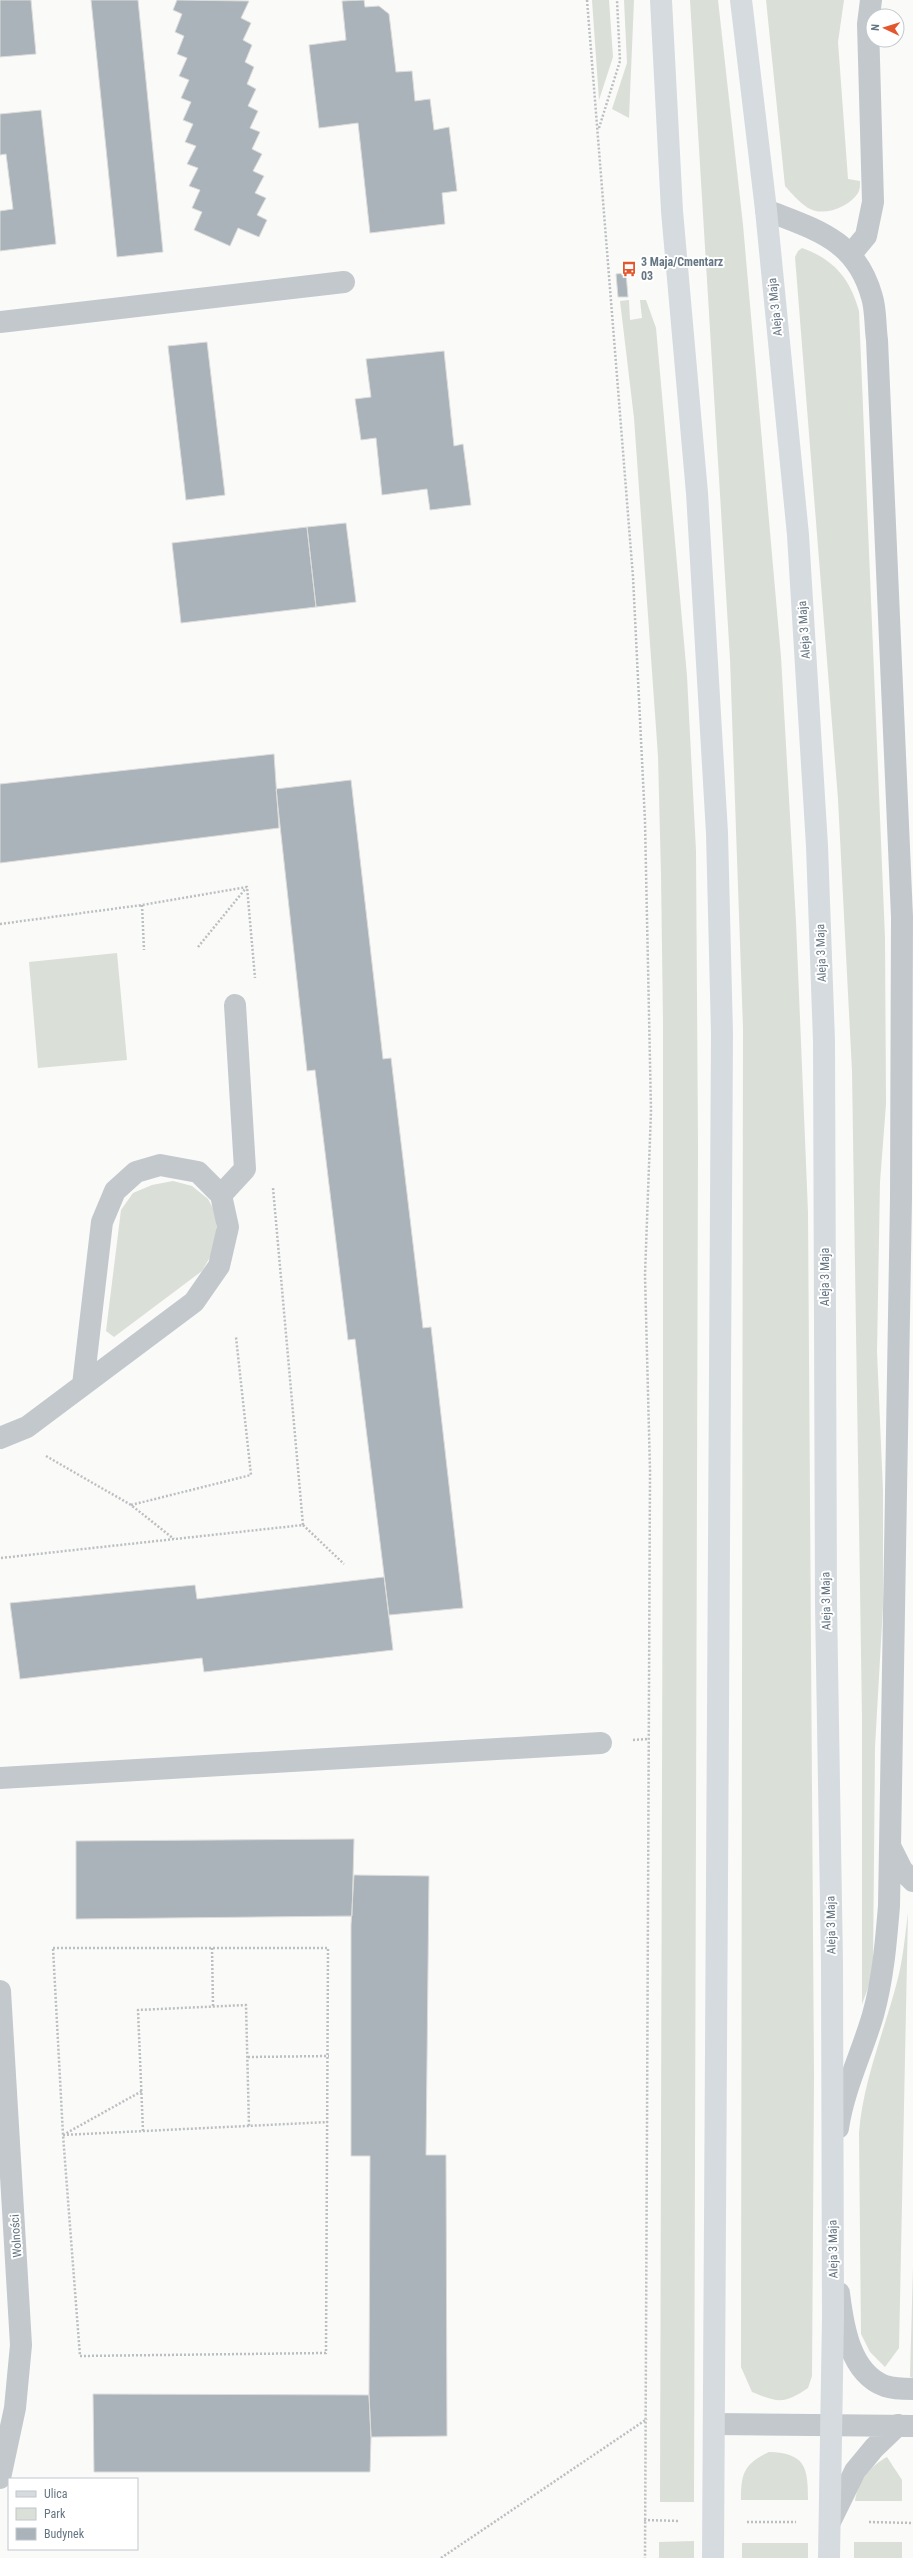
<svg xmlns="http://www.w3.org/2000/svg" width="913" height="2558" font-family="'Roboto Condensed',sans-serif">
<style>
.green{fill:#dadfd7}
.building{fill:#aab3b9;stroke:#dcdcda}
.lines{fill:none;stroke-linecap:round;stroke-linejoin:round}
.path{stroke:#bbbfc2;stroke-width:2.5;stroke-dasharray:2 2;stroke-linecap:butt}
.lane{stroke:#c3c8cc;stroke-width:22}
.street{stroke:#c3c8cc;stroke-width:22}
.secondary{stroke:#d6dbdf;stroke-width:22}
.labels{text-anchor:middle;dominant-baseline:central;stroke-width:4;stroke-linejoin:round;paint-order:stroke}
.poi-label{font-size:12px;font-weight:bold;fill:#657683;stroke:#fff;text-anchor:start}
.street-label{font-size:12px;fill:#657683;stroke:#fff}
</style>
<rect width="100%" height="100%" fill="#fafaf8"/>
<path class="green" d="M592,0h17l4,57 -14,43z
M624,0h10l-5,118 -17,-9 15,-46z
M690,0h28l25,225 38,432 15,265 12,290 6,865 -2,299 -4,12c-24,16 -29,15 -56,4l-11,-25 2,-1339 -13,-369z
M766,0h78l-6,42 10,137 12,2c0,4 0,9 -2,12 -10,15 -35,24 -50,15 -9,-6 -16,-14 -23,-22z
M802,248c33,12 48,31 57,63l26,627 1,166 -6,78 -3,170 6,139v115l-8,141 -2,219 -2,14 -9,24v-287l-10,-646 -14,-272 -43,-542 3,-6z
M629,300l1,20 12,-2 -2,-18h6l10,28 31,348 9,175 2,295 -4,1356h-34l3,-1075v-406l-2,-147 -3,-118 -24,-338 -14,-117z
M117,953l10,107 -89,8 -9,-106z
M173,1181l19,5 16,13 7,13 2,20 -4,20 -11,19 -88,66 -8,-6 15,-121 12,-17 19,-8z
M908,1913l-9,435 -14,19 -15,-15 -9,-18 -2,-201c4,-52 25,-101 38,-151 6,-22 8,-46 11,-69z
M913,2267v111l-3,-1z
M769,2452c37,1 39,16 39,48h-67c0,-27 3,-36 28,-48z
M887,2457l15,23v21h-47c3,-19 15,-35 32,-44z
M694,2541v17h-35v-16z
M854,2542h48v16h-48z
M742,2543h66v15h-66z"/>
<path class="building" d="M0,0h31l5,54 -36,3z
M91,0h47l25,252 -46,5z
M177,0l72,1 -8,17 10,5 -8,17 9,5 -7,17 9,5 -7,17 9,5 -8,17 10,5 -8,17 10,4 -8,17 10,5 -9,17 11,5 -9,17 11,5 -9,17 10,5 -8,17 -21,-9 -8,18 -36,-16 8,-18 -10,-4 8,-18 -11,-4 9,-18 -11,-4 9,-18 -11,-4 8,-18 -10,-4 8,-18 -10,-4 8,-18 -10,-4 8,-18 -10,-4 7,-18 -9,-4 7,-18 -9,-4z
M364,0l1,7 14,-1 10,8 7,58 16,-1 3,30 15,-2 4,31 15,-3 8,64 -15,2 3,31 -75,9 -12,-110 -39,5 -10,-83 37,-5 -4,-39z
M41,110l15,134 -56,7v-40l13,-2 -7,-55 -6,1v-41z
M626,273l2,24h-10l-2,-23z
M207,342l18,153 -39,5 -18,-154z
M444,351l10,95 9,-2 8,61 -41,5 -3,-21 -45,6 -6,-57 -15,2 -6,-41 16,-2 -5,-38z
M346,523l10,79 -40,5 -9,-80z
M307,527l9,80 -135,16 -9,-80z
M274,754l5,74 -279,35v-79z
M351,780l32,279 8,-1 32,270 8,-1 32,281 -74,7 -34,-276 -7,1 -33,-270 -8,1 -31,-282z
M384,1577l9,73 -189,22 -2,-14 -182,21 -10,-76 185,-18 2,14z
M354,1839l-2,77 -276,3v-78z
M354,1875l75,1 -3,279h20l1,281 -76,1 -2,-42 1,-239h-19v-231z
M93,2394l276,1 2,42 -1,35h-276z"/>
<g class="lines">
<path class="path" d="M587,0l46,577 12,244 6,290 -6,164 5,196 -5,1087
M599,128l21,-67 -3,-61
M142,905l2,45
M0,924l142,-19 105,-18 8,91
M198,947l48,-59
M46,1456l85,49 43,34
M131,1505l120,-30 -15,-138
M303,1525l41,39
M1,1558l302,-33 -30,-337
M633,1740l15,-1
M53,1948h275l-2,405 -246,3 -17,-221z
M212,1948l1,58
M248,2057l81,-1
M143,2131l-5,-121 108,-5 3,121
M63,2135l265,-13
M63,2135l79,-44
M644,2520l36,1
M747,2522h49
M869,2522l44,1
M441,2558l206,-139"/>
<path class="lane" d="M766,210c50,20 90,29 106,87 4,13 3,29 5,43l25,577 -1,281 -12,708c-3,36 -6,73 -16,109 -11,38 -29,73 -35,113
M851,254l15,-18 7,-34 -5,-178 3,-24
M0,322l344,-40
M221,1195l24,-26 -10,-164
M0,1438l27,-11 167,-125 25,-36 9,-39 -7,-32 -23,-23 -38,-7 -24,7 -21,19 -13,31 -19,163
M891,1848l11,22 11,11
M839,2293c4,33 11,80 46,93 9,3 19,3 28,3
M715,2424l198,2
M830,2522l25,-51 19,-23 24,-23"/>
<path class="street" d="M0,1778l601,-35
M0,1991l21,354 -6,63 -15,70"/>
<path class="secondary" d="M661,0l11,211 25,282 20,340 5,201 -9,1524
M741,0l25,210 32,325 19,311 7,195 2,563 6,359 1,354 -4,241"/>
</g>
<defs>
<g id="bus-bare" transform="scale(1.2)"><path d="M-5-6H5V4H4V6H2V4H-2V6H-4V4H-5ZM-3.5-4V0h7V-4ZM-3.5 1.2v1.5H-2V1.2ZM2 1.2v1.5H3.5V1.2Z" fill="#e4572e" stroke="#fff" stroke-width="2.5" paint-order="stroke"/></g>
</defs>
<g fill-rule="evenodd">
<use href="#bus-bare" x="629" y="269"/>
</g>
<g class="labels">
<g class="poi-label">
<text x="641" y="262">3 Maja/Cmentarz<tspan x="641" dy="14">03</tspan></text>
</g>
<g class="street-label">
<text transform="translate(775 307) rotate(-96)">Aleja 3 Maja</text>
<text transform="translate(804 630) rotate(-94)">Aleja 3 Maja</text>
<text transform="translate(821 953) rotate(-92)">Aleja 3 Maja</text>
<text transform="translate(825 1277) rotate(-90)">Aleja 3 Maja</text>
<text transform="translate(826 1601) rotate(-91)">Aleja 3 Maja</text>
<text transform="translate(831 1925) rotate(-91)">Aleja 3 Maja</text>
<text transform="translate(16 2236) rotate(-94)">Wolności</text>
<text transform="translate(833 2249) rotate(-91)">Aleja 3 Maja</text>
</g>
</g>
<rect x="8" y="2478" width="130" height="72" fill="#ffffff" stroke="#c1c8cd"/>
<rect x="16" y="2491" width="20" height="6" fill="#d6dbdf" stroke="#c1c8cd"/>
<text x="44" y="2498" font-size="12" fill="#657683">Ulica</text>
<rect x="16" y="2508" width="20" height="12" fill="#dadfd7" stroke="#c1c8cd"/>
<text x="44" y="2518" font-size="12" fill="#657683">Park</text>
<rect x="16" y="2528" width="20" height="12" fill="#aab3b9" stroke="#c1c8cd"/>
<text x="44" y="2538" font-size="12" fill="#657683">Budynek</text>
<g transform="translate(885 28) rotate(274)"><circle r="19" fill="#ffffff" stroke="#c1c8cd"/>
<path d="M0-3L7 15L0 10L-7 15Z" fill="#e4572e"/>
<text y="-6" font-size="11" font-weight="bold" text-anchor="middle" fill="#657683">N</text>
</g>
</svg>
